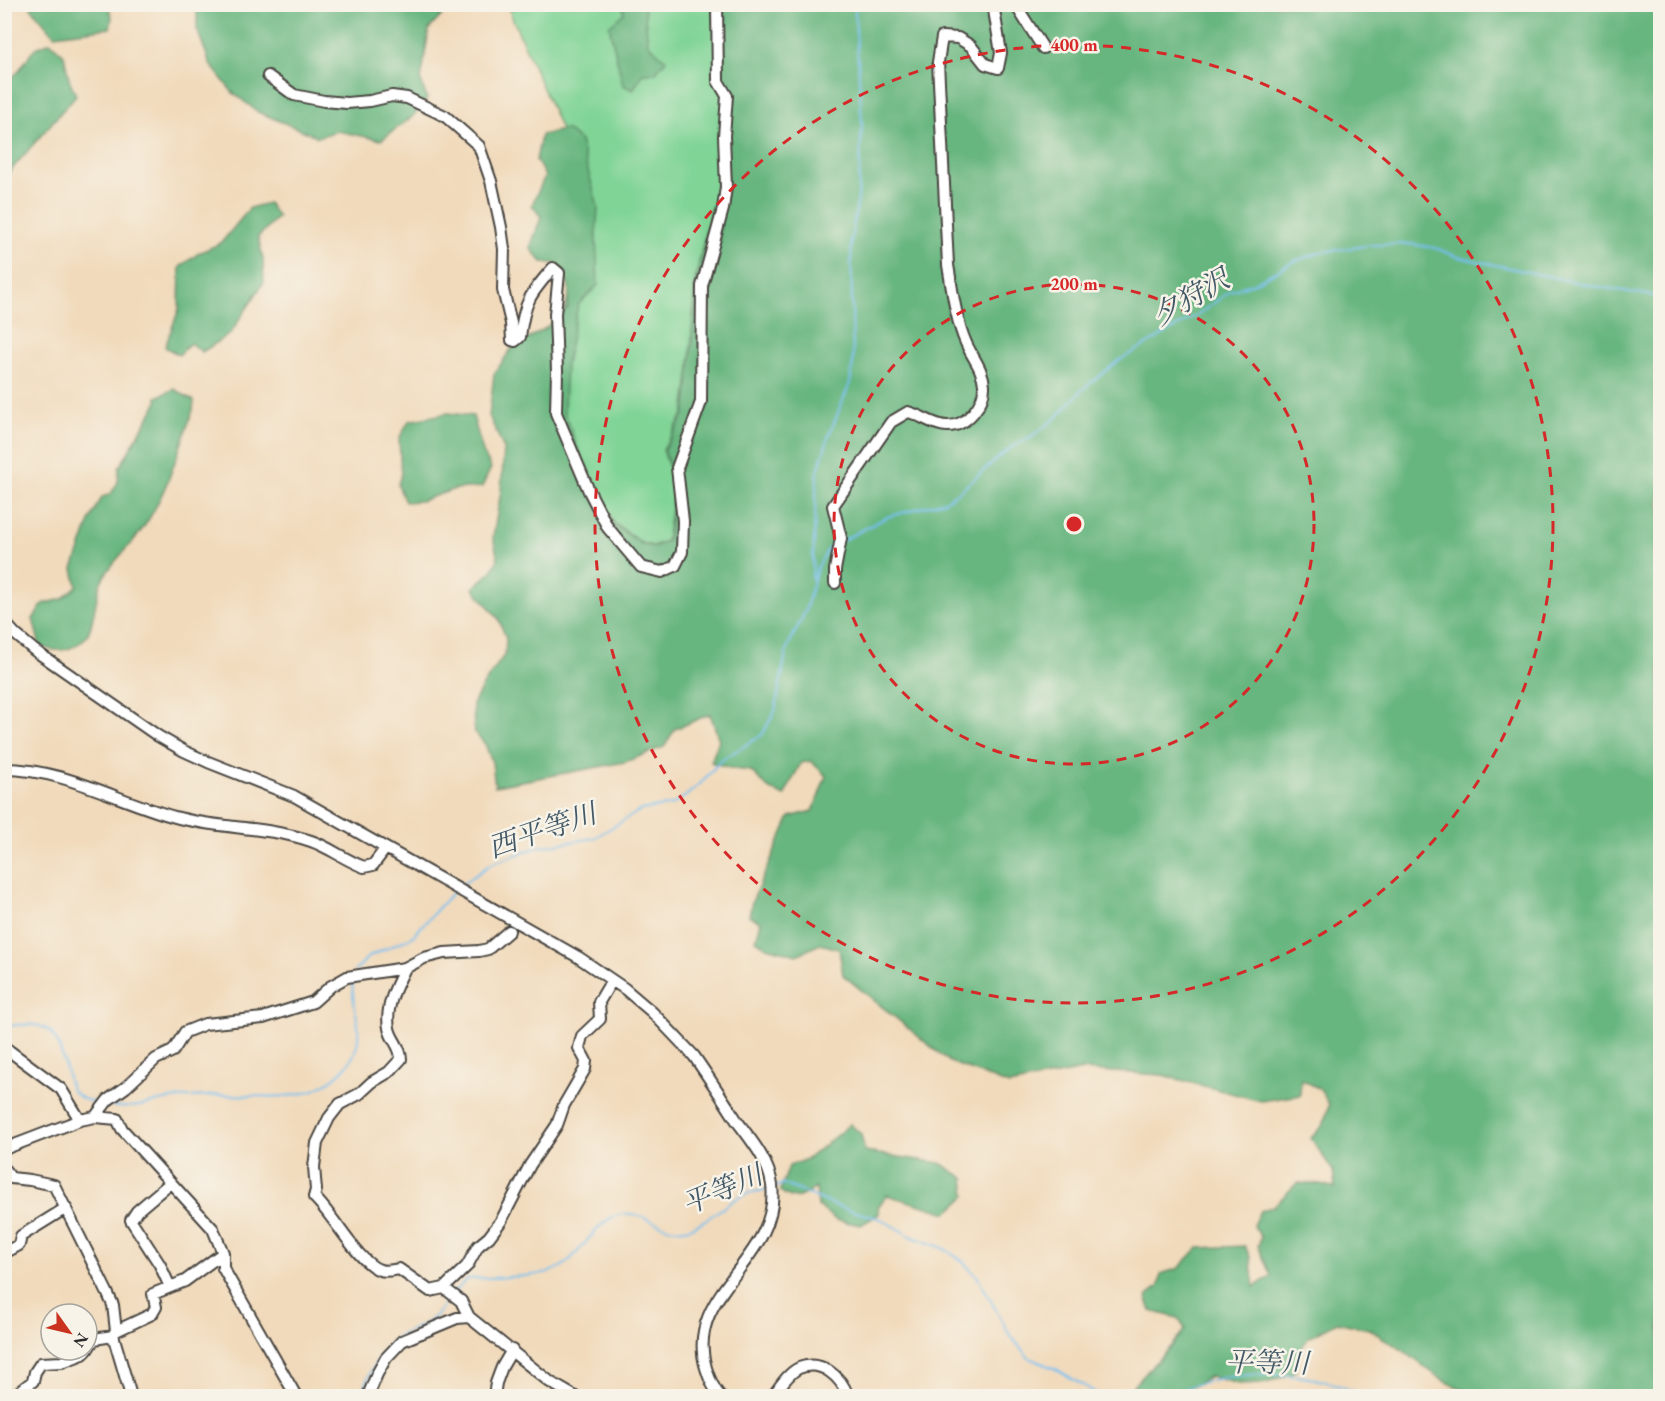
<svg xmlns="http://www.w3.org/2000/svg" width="1665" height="1401" font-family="'EB Garamond','Noto Serif JP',serif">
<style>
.green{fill:#80d496;stroke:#568060;stroke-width:1.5}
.forest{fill:#68b67f;stroke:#4a7055;stroke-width:1.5}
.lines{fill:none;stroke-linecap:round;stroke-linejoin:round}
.stream{stroke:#77c0ef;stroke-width:2}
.minor-casing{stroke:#494541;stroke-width:14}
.minor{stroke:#fff;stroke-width:10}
.ring{fill:none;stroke:#d62828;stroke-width:3;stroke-dasharray:10 8}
.labels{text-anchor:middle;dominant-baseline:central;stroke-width:5;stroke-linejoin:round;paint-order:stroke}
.water-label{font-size:28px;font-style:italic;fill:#425866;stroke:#f7f3e8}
.centre{fill:#d62828;stroke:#f7f3e8;stroke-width:3}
.ring-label{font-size:18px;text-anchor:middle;font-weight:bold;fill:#d62828;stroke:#f7f3e8;stroke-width:5;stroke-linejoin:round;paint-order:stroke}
</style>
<rect width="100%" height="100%" fill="#f7f3e8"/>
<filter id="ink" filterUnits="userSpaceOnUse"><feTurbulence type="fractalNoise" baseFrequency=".0167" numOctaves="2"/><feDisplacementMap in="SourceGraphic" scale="12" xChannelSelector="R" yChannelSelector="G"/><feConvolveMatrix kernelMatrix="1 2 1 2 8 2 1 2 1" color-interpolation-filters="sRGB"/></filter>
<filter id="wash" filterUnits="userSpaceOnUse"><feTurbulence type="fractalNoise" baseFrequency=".008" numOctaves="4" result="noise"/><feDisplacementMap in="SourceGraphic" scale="24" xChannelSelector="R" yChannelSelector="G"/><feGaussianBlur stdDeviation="1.35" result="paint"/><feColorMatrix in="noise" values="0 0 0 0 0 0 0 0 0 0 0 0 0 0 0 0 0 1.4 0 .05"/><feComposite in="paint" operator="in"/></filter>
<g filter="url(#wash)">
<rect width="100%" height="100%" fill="#f1dabb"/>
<path class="green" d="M712,4l11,93 2,94 -14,17 -16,72 -5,88 -6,45 -21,37 9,26 1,21 -7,44 -13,5 -11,-3 -28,-20 -55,-113v-81l19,-66 -12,-122 -55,-126 -2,-10z"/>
<path class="forest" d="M29,5h79l4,12 -2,11 -56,7z
M197,5h267l-17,5 -18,19 -8,52 6,18 -15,18 -31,23 -44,-9 -19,6 -60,-25 -25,-19 -23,-29 -13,-35z
M622,5h22l4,39 18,16 -11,13h-12l-10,17 -10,-5 -14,-59 15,-13z
M713,5h947v1391h-187l-7,-5 -25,-12 -40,-30 -32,-20 -32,-7 -28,15 -11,16 -3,19 -28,11 -29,1 -28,-8 -32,20h-53c18,-24 42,-42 60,-67l-7,-11 -27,-7 -5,-14 13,-11 2,-12 18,-6 19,-20 47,-2 5,11 4,30 17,-11 -13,-30 3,-9 -8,-12 7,-14 14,-5 23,-23 23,1 15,4 -2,-17 -22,-33 12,-13 6,-20 -9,-16 -19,-10 -1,16 -39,6 -99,-26 -80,-5 -73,15 -59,-23 -107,-87 -4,-26 -19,-5 -23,11 -30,-8 -11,-7 5,-18 -12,-6 3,-14 38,-85 23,-6 13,-35 -15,-15 -10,2 -17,33 -16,-8 -17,-17 -18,-2 -22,-7 8,-22 -9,-26 -35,15 -11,18 -39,15 -130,24 -3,-24 -7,-18 -11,-12 -1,-28 11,-20 21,-30 1,-16 -8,-20 -25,-30 19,-17 6,-12 -5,-22 8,-46 3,-42 -15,-33 5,-42 17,-25 35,-21 22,-20 1,-21 -11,-23 -16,-2 -12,-14 11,-31 -9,-12 13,-29 -9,-16 5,-25 25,-6 14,12 18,66 -2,29 2,49 -20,20 -12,59 -2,47 21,59 28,54 29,20 12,3 13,-6 7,-44 -2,-21 -8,-26 21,-37 5,-45 6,-87 15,-73 14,-16 -1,-95z
M50,42l14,13 5,24 7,16 -71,82v-94l12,-10 18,-25z
M268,203l10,14 -20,20 5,21 1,24 -34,52 -28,18 -12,-9 -11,12 -14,-8 14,-38 1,-42 19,-14 22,-10 29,-35z
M174,389l20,12 -1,9c-14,39 -26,84 -50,118 -12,19 -32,33 -42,54 -5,12 -8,49 -16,56 -14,14 -28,15 -45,8l-7,-27 10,-15 19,-5 15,-13 -4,-17 18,-51 11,-21 9,-3 7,-12 1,-14 38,-65v-6z
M448,413l25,3 10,36 8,16 -9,19 -27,2 -34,12 -16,1 -7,-17 3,-10 -2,-36 10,-18z
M850,1124l11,10 4,18 75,11 24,15 2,18 -19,17 -60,-18 -9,12 1,7 -18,11 -25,-5 -18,-14 -2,-18c-16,9 -20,15 -36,3l9,-25 20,-8z"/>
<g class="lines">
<path class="stream" d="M843,540l44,-23 58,-16 16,-11 49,-42 22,-12 24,-18 26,-28 36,-29 81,-47 31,-23 24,-8 41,-22 27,-9 50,-7 39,-1 24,4 23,9 136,29 66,11
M812,579l5,-105 12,-39 21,-52 3,-21 -2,-122 7,-41 4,-75 -7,-110 1,-10
M460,886l31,-22 30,-11 18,-6 55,-9 47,-28 31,-5 15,-10 15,-13 18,-21 42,-26 13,-24 12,-63 18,-36 12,-44 13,-22 5,-2
M355,971l13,-14 44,-20 41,-45
M4,1027c48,-8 51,3 63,46 1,6 2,14 6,18 8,9 18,11 29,13
M107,1105c26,6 39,-2 63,-6 17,-2 34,-3 51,-4 30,-1 60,6 90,-4 16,-6 34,-19 42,-35 14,-27 -4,-53 0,-76
M775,1187l8,-3 59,24 39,11 29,17 33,12 18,12 16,16 33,59 19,23 29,12 43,26
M454,1292l13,-13c24,-2 74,0 94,-12 20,-12 35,-46 57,-52 22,-7 43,17 66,14 15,-1 41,-24 55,-32 8,-5 21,-6 30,-8
M362,1396c7,-22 18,-50 40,-62 12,-6 25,-9 34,-19 5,-5 8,-13 14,-19
M1169,1396c45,-24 112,-28 162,-13 11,3 23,9 34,13"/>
</g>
</g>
<g filter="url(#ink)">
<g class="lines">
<g class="minor-casing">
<path id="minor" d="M1015,4l28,44
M268,76l26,19 30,6 23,2 23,-2 22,-5 15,2 38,18 34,30 12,35 10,46 3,22 -1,41 8,33 1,17 3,1 5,-4c4,-35 10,-43 33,-69l6,5 -4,41 2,57 -1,42 33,78 19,37 33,39 21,5 13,-6 7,-14 1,-31 -6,-53 24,-66 1,-116 21,-77 3,-22 -2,-51 3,-40 -9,-15 -1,-77
M835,583v-13l6,-32 -8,-32 58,-84 17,-10c13,3 26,14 39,14 19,1 38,-22 37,-41 -1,-16 -12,-28 -18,-42 -10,-22 -14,-54 -18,-78l-10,-203 4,-25 16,1 13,8 14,18 13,4 3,-15 -8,-49
M4,622l11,12 19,16 124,86 26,15 24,11 86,34 284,161 47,32 27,23 42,44c15,22 29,43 43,65 14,19 32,40 35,64 9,75 -89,107 -66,183 3,10 7,20 14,28
M4,769c61,0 115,33 171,48 44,12 92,9 136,24 18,6 34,19 53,26l9,-2 12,-16
M405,968c-9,18 -20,39 -16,60 2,12 12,18 12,31l-12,13 -17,10 -13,12 -19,10 -11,14 -12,25 -3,24 2,23 -2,7c19,17 44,66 66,73 6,2 13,0 19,-1l31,22 14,-3 23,-22 11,-20 11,-9 12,-16 29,-56 27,-40 7,-20 21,-36 1,-8 -7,-13 3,-12 18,-17 -1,-17 13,-22
M4,1047l57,42 19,31
M95,1117l22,2 5,10 91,100 10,24v15l73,128
M4,1149l76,-29 15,-3 13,-17 18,-13 30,-28 17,-8 12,-19 20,-8 58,-6 50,-16 18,-16 16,-9 58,-9 19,-10 20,-5 35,-2 9,-2 21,-18
M4,1169l7,9 19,2 24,5 53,107 6,13 3,26
M170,1183l-33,28 -6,9 29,45 10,22
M4,1253l15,-8 2,-9 45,-28
M444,1288l17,13 8,16 81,65 24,14
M87,1350l7,-11 19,-3
M14,1396l19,-15 2,-9 6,-9 21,-1 21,-8 4,-4
M131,1396l-18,-61 3,-4 36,-17 4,-7 -3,-13 32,-13 38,-28
M368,1396l9,-22 9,-16 16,-17 55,-23 12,-1
M494,1396l2,-13 6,-16 10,-17
M773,1396c7,-9 15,-23 26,-28 23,-9 42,9 49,28"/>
</g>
<use href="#minor" class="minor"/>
</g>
</g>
<g class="ring">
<circle cx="1074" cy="524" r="240"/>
<circle cx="1074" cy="524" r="479"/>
</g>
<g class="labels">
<g class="water-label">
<text transform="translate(1190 297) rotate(-30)">夕狩沢</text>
<text transform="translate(542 830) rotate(-19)">西平等川</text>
<text transform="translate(722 1189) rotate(-23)">平等川</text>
<text transform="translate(1267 1362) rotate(1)">平等川</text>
</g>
</g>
<circle cx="1074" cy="524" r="9" class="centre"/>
<g class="ring-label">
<text x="1074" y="51">400 m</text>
<text x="1074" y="290">200 m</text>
</g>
<rect width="1665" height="1401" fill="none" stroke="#f7f3e8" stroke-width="24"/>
<g transform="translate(69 1332) rotate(124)"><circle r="28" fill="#f7f3e8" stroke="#a5a39c" stroke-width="1.5"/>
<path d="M0-4.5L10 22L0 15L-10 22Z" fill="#c8321e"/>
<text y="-9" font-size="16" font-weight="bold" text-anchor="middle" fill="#2b2b2b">N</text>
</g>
</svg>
